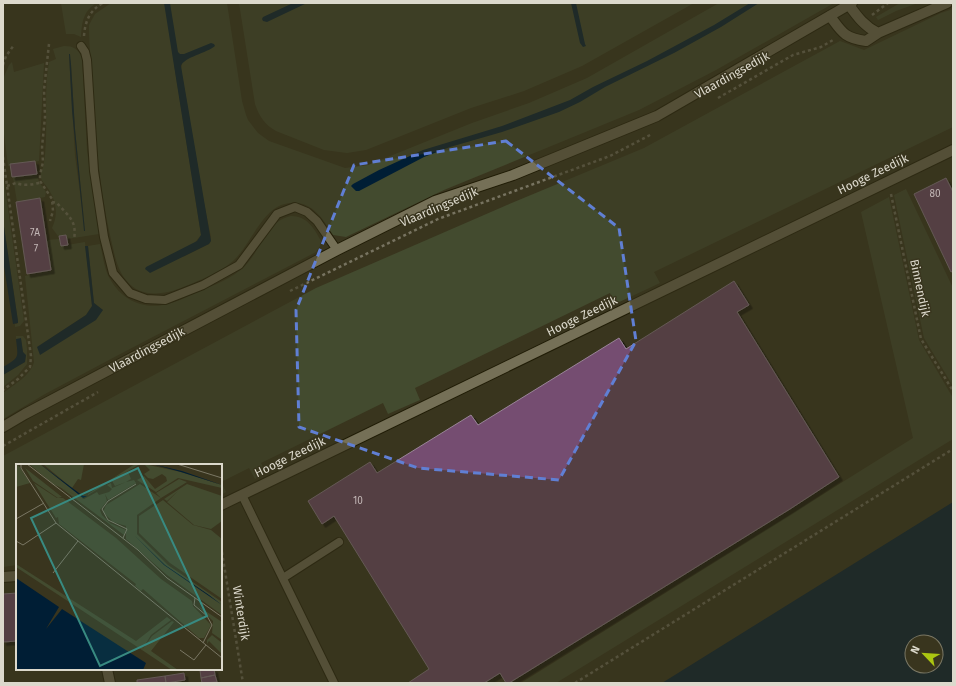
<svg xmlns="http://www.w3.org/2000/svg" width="956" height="686" font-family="'Fira Sans',sans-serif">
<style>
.green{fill:#434b2f;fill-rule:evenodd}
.water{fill:#001e35;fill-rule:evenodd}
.building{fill:#744e71;stroke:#998497;filter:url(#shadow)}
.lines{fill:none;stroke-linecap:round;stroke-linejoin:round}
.service-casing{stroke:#201c06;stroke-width:10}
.minor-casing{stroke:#201c06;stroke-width:12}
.tertiary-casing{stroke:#201c06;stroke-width:12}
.path{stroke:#777360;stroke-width:2.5;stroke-dasharray:3 3;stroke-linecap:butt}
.service{stroke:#757057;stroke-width:8}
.minor{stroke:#757057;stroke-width:10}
.tertiary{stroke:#757057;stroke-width:10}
.marked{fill:none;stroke:#607fd4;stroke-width:3;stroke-dasharray:8 5;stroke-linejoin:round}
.labels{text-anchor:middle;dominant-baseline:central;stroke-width:3;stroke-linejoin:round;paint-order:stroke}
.number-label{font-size:10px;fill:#c2b6b5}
.street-label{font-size:12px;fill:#dcd9cc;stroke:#39351e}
.inset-road{fill:none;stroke:#7a7764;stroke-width:1}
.view{fill:#388a81;fill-opacity:0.15;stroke:#388a81;stroke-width:2}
.inset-edge{fill:none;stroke:#dcd9cc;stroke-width:2}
</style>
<defs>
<filter id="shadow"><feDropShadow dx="3.5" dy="3.5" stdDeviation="0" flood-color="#0009"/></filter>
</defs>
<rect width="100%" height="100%" fill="#39351e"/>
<path class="green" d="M61,3h35c-13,9 -14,19 -15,34l-7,-3h-8z
M111,3h116l15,98 4,14 2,5 10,13 11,8 76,27 23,-3 104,-42 57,-20 58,-25 132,-75h115l-118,67 -77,40 -195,80 -98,47 -13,-2c-12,-20 -25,-39 -52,-30 -20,8 -32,41 -47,55 -11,11 -38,22 -53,28 -19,7 -41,10 -55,-8 -10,-12 -12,-29 -16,-45 -10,-45 -14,-91 -17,-137 -1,-24 -4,-49 -4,-73l6,-11zM174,64h8l-1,5 23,134 7,34v4l-2,3 -26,13 18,-22z
M239,3h455l-112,63 -58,25 -53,17 -105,42 -19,3 -23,-3 -48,-19c-11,-6 -17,-15 -21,-27z
M900,3h18l-22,8 -18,9 -2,-3z
M953,9v118l-299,145 6,11 -45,21 -5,-11 -195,95 5,12 -32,14 -5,-11 -122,60 5,10 -11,6 -6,-11 -28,14 5,10 -5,3v-30h-204v100l-14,2v-111l313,-168 191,-83 137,-57 196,-107 24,9 77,-37z
M64,46c10,0 14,3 18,12l5,93 12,83 -32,5 -1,-4 -8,1 -6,-8c6,-12 5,-26 -3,-38 -2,-4 -7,-8 -8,-12 -1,-6 3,-10 3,-15 5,-34 -1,-68 5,-101l7,-3 -3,-10zM69,54l2,10 4,65 10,102 -10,-75z
M12,62l2,10 30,-9 -5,98 -31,5 -5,-40v-47l6,-14z
M3,174l21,147 -4,5 -5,1v-3h2l1,-3 -15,-101z
M37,174l2,8 7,10 -1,5 -28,5 -4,-25z
M906,189l47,99v98l-29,-48 -30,-143z
M889,197l30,143 34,58v41l-397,244h-35l392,-245 -52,-226z
M291,216c16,0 23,12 30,25l-1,5 -4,6 -192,100 -79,42 -42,25v-26c11,-8 28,-18 31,-31l-9,-86 26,-6 -4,-30 12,-1 2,7 24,-4 7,64 -6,9 -49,32 66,-37 -9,-7 -6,-57 12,-2c3,12 4,25 10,35 11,20 31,30 53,26 12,-2 24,-8 34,-13 17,-7 35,-13 48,-26 16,-16 21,-45 46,-50z
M16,336h7l3,4 1,9v15l-9,11 -15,12v-12l22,-13 1,-6 -3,-4 -2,-13h-5z"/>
<path class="water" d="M164,3h6l8,49 2,2h4l27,-11 3,1 1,2c-8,7 -31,11 -34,20l30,175 -2,3 -59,29 -5,-4 1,-2 51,-26 4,-6z
M293,3h14l-40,19 -4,-1 -1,-2 1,-2z
M571,3h5l9,41 1,2 -3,1 -3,-4z
M750,3h9l-38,24 -47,26 -69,34 -25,15 -21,10 -57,20 -52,15 -26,10 -65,34h-3l-5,-5 2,-2 26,-14 44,-20 79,-24 68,-26 23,-13 54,-26 67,-36z
M69,54h1l1,10 4,65 10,102h-1l-12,-120z
M3,220l15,101v2l-5,1 -10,-64z
M85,246h3l6,57 9,7 -7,10 -56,35 -3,-8 49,-32 6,-9z
M21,338l2,14 3,3 -1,7 -22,13v-8c17,-10 15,-9 13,-28z
M953,502v181h-291zM912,642h24v24h-24z"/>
<path class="building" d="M35,161l2,13 -25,3 -2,-13z
M946,178l7,14v79l-2,1 -37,-78z
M40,198l11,72 -24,4 -11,-72z
M66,235l2,10 -7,1 -2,-10z
M734,281l15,24 -12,7 102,165 -49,32 -281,174h-3l-6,-10 -16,10h-76l21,-14 -95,-153 -12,8 -14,-23 62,-39 7,11 94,-58 7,10 141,-87 7,11z
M17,593v48l-14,1v-48z
M214,669l1,6 -14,3 -1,-8z
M184,673l1,7 -19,3 -1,-7z
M215,675l2,7 -15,1 -1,-5z
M165,676l1,7h-29v-3z"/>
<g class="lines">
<g class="service-casing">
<path id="service" d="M81,46l4,6 2,8 7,111 10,66 9,36 17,20 16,6 19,1 38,-15 36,-20 38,-51 18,-7 12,5 10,9 20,29
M242,495l92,188
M283,578l56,-36"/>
</g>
<g class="minor-casing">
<path id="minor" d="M849,5c8,11 15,21 29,28
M830,16c12,16 14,22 36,25l12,-8 69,-30
M221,505l732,-355
M3,577l14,-1
M107,669l3,14"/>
</g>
<g class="tertiary-casing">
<path id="tertiary" d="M3,427l22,-13 312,-164 98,-49 78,-26 144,-59 195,-113"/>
</g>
<path class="path" d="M872,15l16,-12
M84,36c1,-15 6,-26 19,-33
M49,44l-5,46 1,27 -3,30 1,15 -3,13v6l12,18 1,12 -3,10
M3,65l3,-9 8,-11
M718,98l75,-43 28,-8 12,-7
M3,157l28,199 -1,11 -12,12 -15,11
M7,186l9,-3c7,3 18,2 25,-1
M891,194l30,145 32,52
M52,202l5,1c12,14 20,17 17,37
M290,291l148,-72 172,-63 42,-22
M3,446l95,-54
M221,546l22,137
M575,683l378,-234"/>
<use href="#service" class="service"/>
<use href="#minor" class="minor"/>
<use href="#tertiary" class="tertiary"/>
</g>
<path d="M0 0H956V686H0ZM506,141l113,87 17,113 -77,139 -141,-12 -119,-41 -3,-117 58,-145z" fill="#39351e" fill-opacity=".55" fill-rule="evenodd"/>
<path class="marked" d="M506,141l113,87 17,113 -77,139 -141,-12 -119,-41 -3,-117 58,-145z"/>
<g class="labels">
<g class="number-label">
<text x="935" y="194">80</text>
<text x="35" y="233">7A</text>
<text x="36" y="249">7</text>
<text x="358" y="501">10</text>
</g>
<g class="street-label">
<text transform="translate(732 75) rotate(-29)">Vlaardingsedijk</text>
<text transform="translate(873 174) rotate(-26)">Hooge Zeedijk</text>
<text transform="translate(439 207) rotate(-23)">Vlaardingsedijk</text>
<text transform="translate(920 288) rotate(78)">Binnendijk</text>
<text transform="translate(582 316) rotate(-26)">Hooge Zeedijk</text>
<text transform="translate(147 350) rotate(-28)">Vlaardingsedijk</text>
<text transform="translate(290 457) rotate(-26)">Hooge Zeedijk</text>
<text transform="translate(241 613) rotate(81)">Winterdijk</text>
</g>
</g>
<g transform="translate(16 464)">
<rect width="206" height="206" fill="#39351e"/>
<path d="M0,0l3,2 11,17 -14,4zM13,0h11l44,34 3,-2 -3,2h-2l-29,-14zM27,0h41l-3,16 -3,-1 -6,9zM119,0h5l-52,31v-1zM128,0l37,8 41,13v3l-44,-10 -22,14 -19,-12 7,-4 11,13 12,-8 -1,-4 -4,-3 -9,5 -5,-1 -4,-4 6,-4zM9,4l4,3 33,26 -4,1 -25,-17zM107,10h6l2,5 -5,3 8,-2 2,3 -28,17 -3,-6 2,7 -7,9 2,5 8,8 16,7 -2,5 -63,-47 23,11 13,-7 2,3 10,-3 3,-3 -5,-4 4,-2 1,5 14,-6 -11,4 -3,-5zM163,15l8,3 -26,16 -5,-5zM18,19l23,15h6l53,40 45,41 31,22 1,5 18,19 -7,13h-5l-56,-49 -2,2 -6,-5 1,-2 -77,-60 -1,-7 -2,1zM124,20l21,14 -24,17v19l31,31 54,37v13l-55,-40 -41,-36v-13l-13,-4 -10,-10 3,-7zM171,20l35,12v25l-11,8 -17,-4 -27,-23 11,-11 -11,10 -3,-2zM147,36l30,25 18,5 11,9v60l-52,-36 -31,-30v-17zM0,100l120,77 31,-24 4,3 -20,15 -9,15 -126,-83zM182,142l24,16v18l-10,-7 1,-12zM156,157l2,1 -23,29 27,19h-6l-30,-20 10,-14zM196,171l10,8v11l-13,-13 -2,3v-4z" fill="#434b2f"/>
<path d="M24,0l43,32h4l-4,2zM136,0l30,7 40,14 -41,-13zM119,72l30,29 44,30 13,10 -58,-40zM0,114l43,29 -13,22 16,-20 84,54 -3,7h-127z" fill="#001e35"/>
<path class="inset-road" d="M5,0v4l35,55 166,135M11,0l111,86 29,28 55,39M161,0l45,14M0,55l28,-16M107,74l4,-9 -19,-9 -6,-11 6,-8 28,-17M0,77l7,4 33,-22M37,109l25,-32M179,134l-1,7 13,11 5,9 -9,18M164,186l14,10 12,-15"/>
<path class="view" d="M122,4l69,148 -107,50 -69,-148z"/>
<rect width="206" height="206" class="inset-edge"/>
</g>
<rect width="956" height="686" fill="none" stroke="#dcd9cc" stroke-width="8"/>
<g transform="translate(924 654) rotate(295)"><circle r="19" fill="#39351e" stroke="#7a7764"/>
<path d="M0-3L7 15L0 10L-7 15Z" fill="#acc611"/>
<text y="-6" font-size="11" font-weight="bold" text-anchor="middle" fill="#dcd9cc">N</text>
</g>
</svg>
